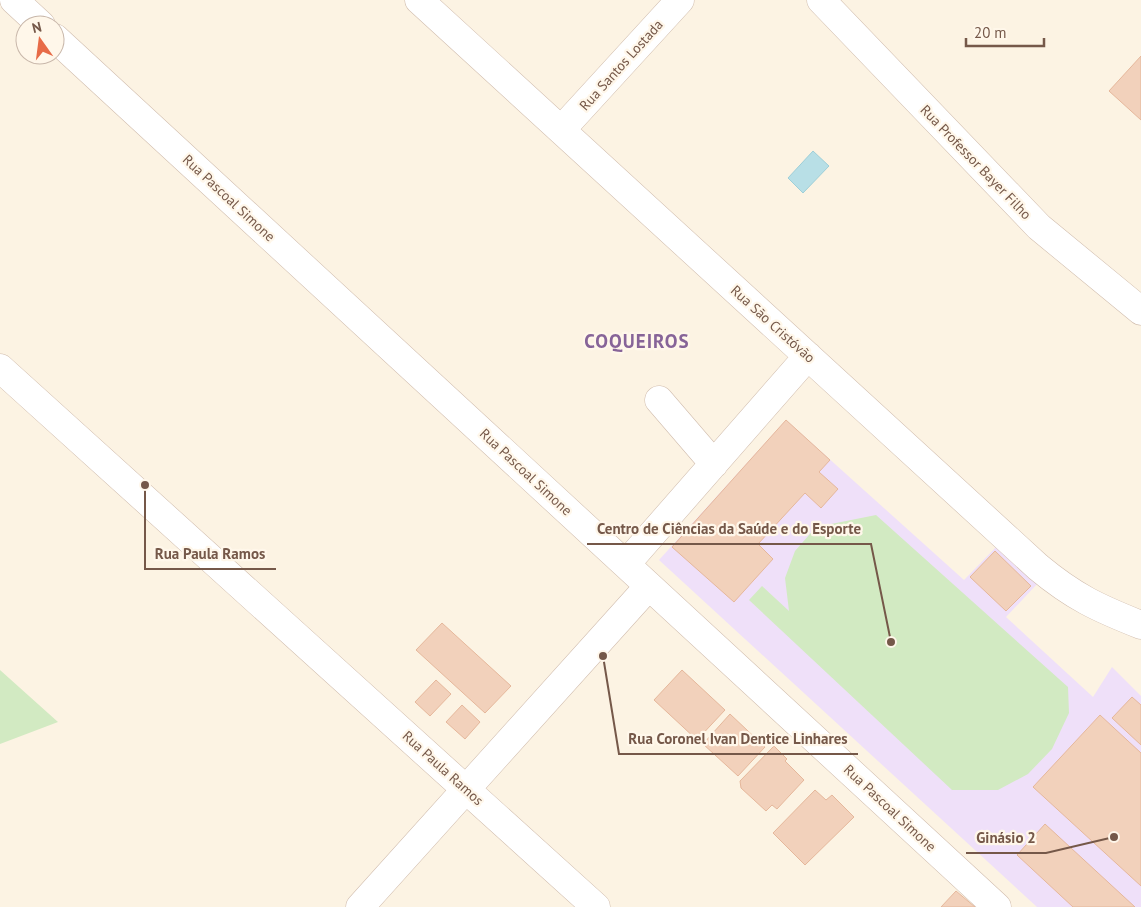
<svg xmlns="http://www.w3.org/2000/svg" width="1141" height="907" font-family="'PT Sans',sans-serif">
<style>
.education{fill:#efe0f9}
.green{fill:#d2eac2}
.water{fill:#b8dfe6;stroke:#9ecfd8}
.building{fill:#f2d1bb;stroke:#e5b79b}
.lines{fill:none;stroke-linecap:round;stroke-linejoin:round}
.minor-casing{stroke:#d0bcad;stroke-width:29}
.minor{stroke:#fff;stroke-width:28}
.labels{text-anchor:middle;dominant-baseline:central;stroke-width:4.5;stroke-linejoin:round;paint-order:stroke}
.street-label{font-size:14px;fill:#755849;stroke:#fff7ea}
.district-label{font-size:19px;font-weight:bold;letter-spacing:1px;fill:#876498;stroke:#fff7ea}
.leader{fill:none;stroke:#755849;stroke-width:2}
.callout-dot{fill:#755849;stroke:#fff7ea;stroke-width:2}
.callout-label{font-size:15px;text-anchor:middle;font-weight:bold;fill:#755849;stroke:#fff7ea;stroke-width:4.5;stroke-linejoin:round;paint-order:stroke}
</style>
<rect width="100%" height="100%" fill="#fcf3e3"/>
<path class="education" d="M786,420l178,160 33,-34 42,36 -33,35 87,80 19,-30 29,29v211h-104l-378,-347z"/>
<path class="green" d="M876,515l192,172 1,26 -17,36 -24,25 -30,16h-46l-203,-190 13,-14 27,25 -4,-33 10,-27 21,-24z
M0,670l58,52 -58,22z"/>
<path class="water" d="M813,151l16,15 -26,27 -15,-15z"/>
<path class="building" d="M1141,56v64l-32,-29z
M786,420l44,40 -11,12 19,17 -17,19 -16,-15 -47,51 15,15 -39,43 -62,-55z
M995,551l36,35 -25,25 -36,-34z
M442,623l69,63 -26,27 -69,-63z
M682,670l43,40 -28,30 -43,-40z
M436,680l15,14 -21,22 -15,-14z
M1132,697l9,8v40l-29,-27z
M462,705l18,17 -15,17 -19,-17z
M730,714l35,33 -27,29 -35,-32z
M1100,715l41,38v133l-108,-99z
M774,746l13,13 -2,2 19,19 -27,29 -5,-4 -6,6 -25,-23 -1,-7z
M815,790l11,10 6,-5 22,22 -49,48 -32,-32z
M1045,824l90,83h-62l-56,-52z
M956,891l19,16h-34z"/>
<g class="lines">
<g class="minor-casing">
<path id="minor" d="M14,0l27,25
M419,0l619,567c36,30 60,41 103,58
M821,0l218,227 102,84
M55,38l942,869
M561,130l119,-130
M0,368l596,539
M659,400l55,64
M626,564l182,-208
M360,907l289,-321"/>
</g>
<use href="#minor" class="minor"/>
</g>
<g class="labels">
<g class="street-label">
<text transform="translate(621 65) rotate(-48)">Rua Santos Lostada</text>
<text transform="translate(976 162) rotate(46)">Rua Professor Bayer Filho</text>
<text transform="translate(229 198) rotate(43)">Rua Pascoal Simone</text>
<text transform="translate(773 324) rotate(42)">Rua São Cristóvão</text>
<text transform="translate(526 472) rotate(43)">Rua Pascoal Simone</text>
<text transform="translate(443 768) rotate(42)">Rua Paula Ramos</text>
<text transform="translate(890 808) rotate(43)">Rua Pascoal Simone</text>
</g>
<g class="district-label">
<text x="637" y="341">COQUEIROS</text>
</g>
</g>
<path class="leader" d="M891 642L871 544H587M145 485L145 569H276M603 656L619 754H858M1114 837L1046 853H966"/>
<g class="callout-dot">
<circle cx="891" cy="642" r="5"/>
<circle cx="145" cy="485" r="5"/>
<circle cx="603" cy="656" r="5"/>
<circle cx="1114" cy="837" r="5"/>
</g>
<g class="callout-label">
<text x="729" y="534">Centro de Ciências da Saúde e do Esporte</text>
<text x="210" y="559">Rua Paula Ramos</text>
<text x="738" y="744">Rua Coronel Ivan Dentice Linhares</text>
<text x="1006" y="843">Ginásio 2</text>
</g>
<g transform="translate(40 40) rotate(346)"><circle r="24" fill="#fff7ea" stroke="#c8b7aa"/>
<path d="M0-4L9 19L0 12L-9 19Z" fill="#e76b47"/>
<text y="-8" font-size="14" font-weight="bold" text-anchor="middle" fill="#755849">N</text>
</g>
<path d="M966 38v8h78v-8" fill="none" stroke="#755849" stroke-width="2.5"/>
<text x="974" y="38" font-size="15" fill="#755849" stroke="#fff7ea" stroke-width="4" paint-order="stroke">20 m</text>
</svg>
